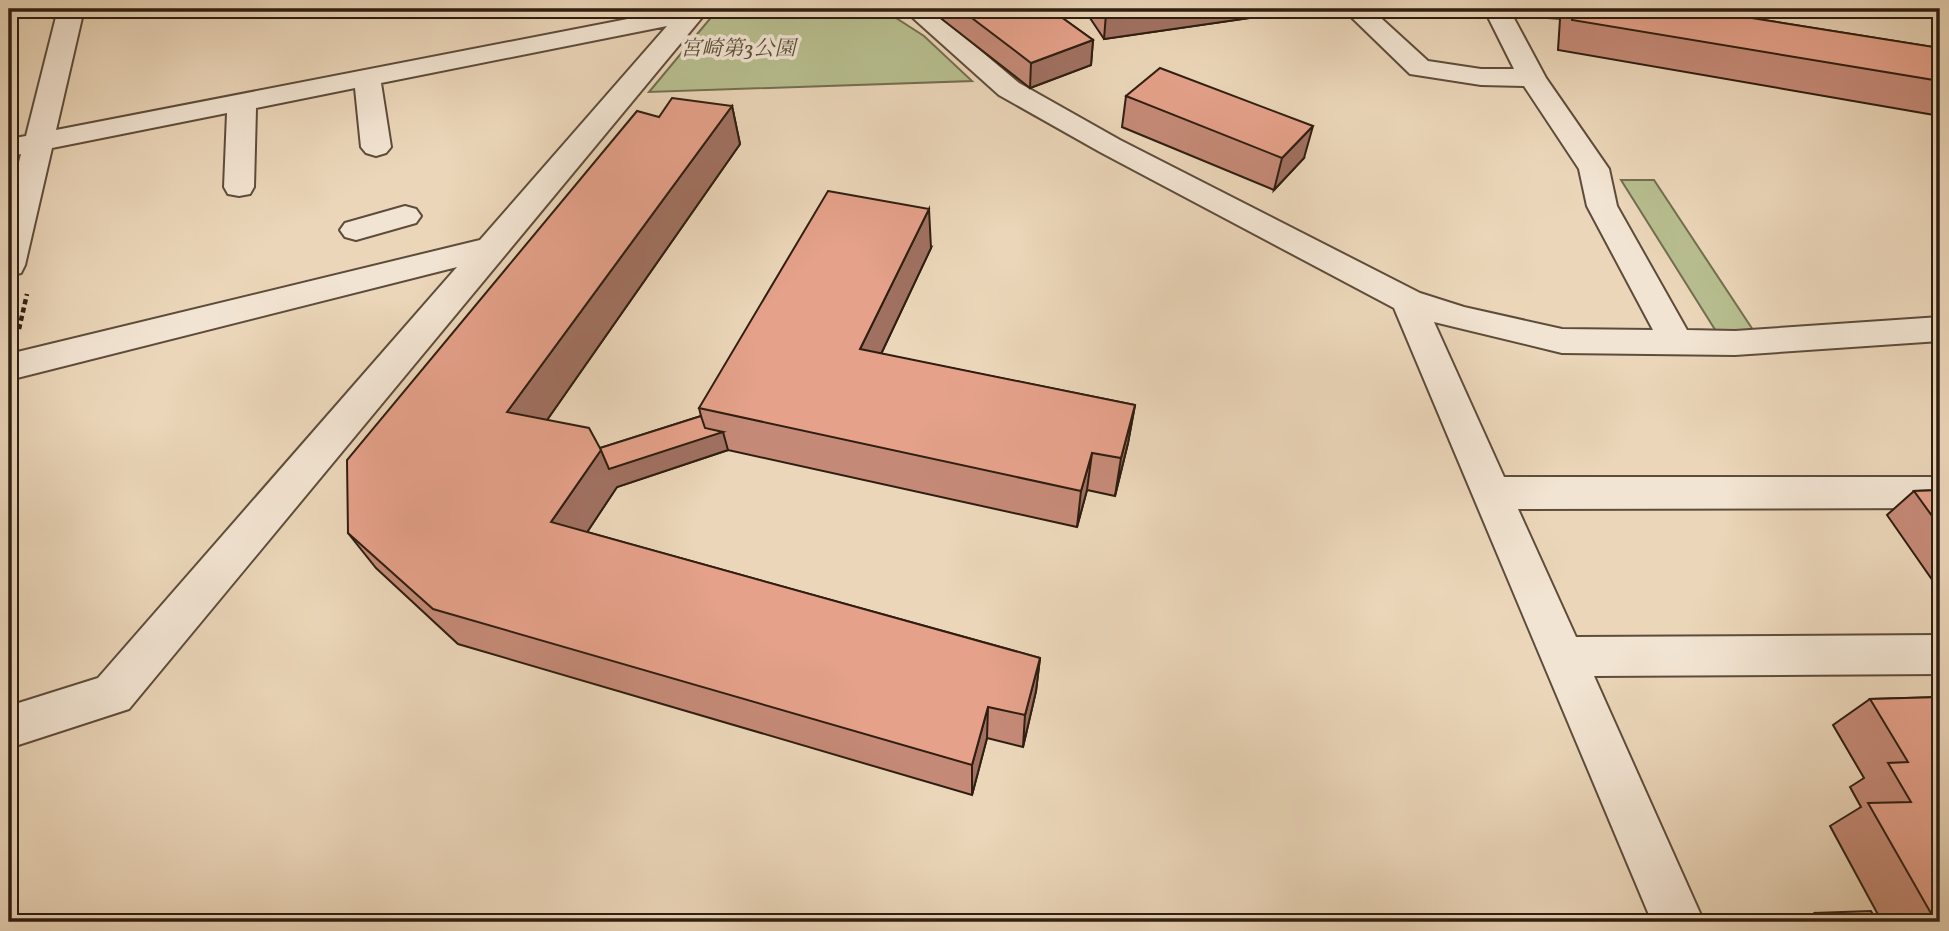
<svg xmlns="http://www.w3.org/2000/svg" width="1949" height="931" font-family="Vollkorn,'Noto Serif JP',serif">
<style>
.green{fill:#b7be8f;stroke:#736e50;stroke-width:2}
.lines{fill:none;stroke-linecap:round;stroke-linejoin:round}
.minor-casing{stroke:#5e4c3b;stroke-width:4}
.path{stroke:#2f1e11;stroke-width:4.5;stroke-dasharray:5 3.5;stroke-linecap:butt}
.minor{fill:#f2e4d2;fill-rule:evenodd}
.wall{fill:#c58a77;stroke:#2f1e11;stroke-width:2}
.shaded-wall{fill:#a07161;stroke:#2f1e11;stroke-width:2}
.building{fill:#e5a18a;stroke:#2f1e11;stroke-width:2}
.labels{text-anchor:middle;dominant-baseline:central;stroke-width:7;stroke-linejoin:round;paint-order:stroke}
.far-park-label{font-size:21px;font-style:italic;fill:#584e37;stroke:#f2e4d2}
</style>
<rect width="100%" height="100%" fill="#ebd6b9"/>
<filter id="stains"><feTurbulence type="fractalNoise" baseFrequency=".00286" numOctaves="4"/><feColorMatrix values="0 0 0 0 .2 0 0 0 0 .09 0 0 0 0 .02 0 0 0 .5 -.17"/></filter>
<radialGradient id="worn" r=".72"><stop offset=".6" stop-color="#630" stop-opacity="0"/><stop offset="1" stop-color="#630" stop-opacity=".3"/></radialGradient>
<path class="green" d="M718,9h164l42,27 48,45 -323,11z
M1621,180h33l103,156h-38z"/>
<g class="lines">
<g class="minor-casing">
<path id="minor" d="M58,9h26l-28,121 623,-121h30l-580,700 -120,39v-42l89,-28 359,-411 -448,113v-26l471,-114 187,-214 -286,57 10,64 -5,6 -10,3 -10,-3 -5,-6 -6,-59 -99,20 -2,79 -4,7 -11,2 -11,-2 -4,-7 3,-74 -175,35 -27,117 -4,8 -12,3v-74l12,-48 -12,3v-18l17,-3z
M903,9h28l88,74 101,57 300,153 44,14 98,22 91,1 -66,-124 -8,-37 -55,-83 -43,-1 -71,-11 -67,-65h28l57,52 53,8h33l-30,-60h25l37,69 63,91 8,37 70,124 48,1 205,-14v24l-205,14 -173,-2 -128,-31 70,155h436v31l-422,1 58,128 364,-2v39l-346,2 110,246h-52l-258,-614 -294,-156 -101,-57z
M1534,9h90l4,5 -4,5 -9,3 -68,-5 -9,-3z
M405,206l11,3 5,7 -5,7 -60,17 -11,-3 -5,-7 5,-7z"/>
</g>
<path class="path" d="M19,329l8,-35"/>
<use href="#minor" class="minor"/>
</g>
<path class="wall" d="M929,9h121l43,31 -2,25 -61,23z
M1084,9h215l-1,2 -194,28z
M1565,9h130l245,39v68l-382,-66 2,-31z
M1126,96l178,62 -30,32 -152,-63z
M732,106l8,38 -193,276 53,28 101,-32 -2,-8 232,-160 -50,106 254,51 -7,38 -13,53 -28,-6 -10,37 -349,-77 -111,37 -30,45 453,126 -4,33 -13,56 -36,-9 -15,57 -514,-151 -82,-76 -28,-35 311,-416z
M1940,490v101l-53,-76 27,-24z
M1940,697v225h-58l-52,-96 31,-19 -11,-20 14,-9 -31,-53 37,-26z
M1815,913l5,9h-23z"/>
<path class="shaded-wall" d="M1145,9h154l-1,2 -194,28 2,-25z
M1093,40l-2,25 -61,23 1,-25z
M732,106l8,38 -214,306 -19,-38z
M1313,126l-9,32 -30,32 8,-32z
M929,209l2,39 -66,140 -5,-39z
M1135,405l-7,38 -13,53 6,-38z
M723,432l5,18 -111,37 -47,71 -19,-36 50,-72z
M1092,453l-5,37 -10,37 4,-36z
M1040,658l-4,33 -13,56 2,-32z
M988,707l-1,31 -15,57v-30z"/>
<path class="building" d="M960,9h90l43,31 -62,23z
M1103,9h42l-39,5z
M1573,9h122l245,39v33l-368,-61z
M1160,68l153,58 -31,32 -156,-62z
M672,98l60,8 -225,306 82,16 12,22 -50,72 489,136 -15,57 -37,-8 -16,58 -539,-156 -85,-76 -1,-73 290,-349 22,6z
M828,191l101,18 -69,140 275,56 -14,53 -29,-5 -11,38 -382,-83z
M701,416l4,12 18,4 -114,37 -9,-21z
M1940,490v37l-26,-36z
M1940,697v225h-4l-68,-119 43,-1 -23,-39 20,-1 -38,-63z
M1871,911l6,11h-57l-5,-9z"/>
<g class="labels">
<g class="far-park-label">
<text x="738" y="49">宮崎第3公園</text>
</g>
</g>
<rect width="1949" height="931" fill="none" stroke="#ebd6b9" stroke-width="35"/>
<rect x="10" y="10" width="1928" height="910" fill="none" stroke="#2f1e11" stroke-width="3.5"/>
<rect x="18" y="18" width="1914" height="896" fill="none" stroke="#2f1e11" stroke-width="2"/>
<rect width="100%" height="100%" filter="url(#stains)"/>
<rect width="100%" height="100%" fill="url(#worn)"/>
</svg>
